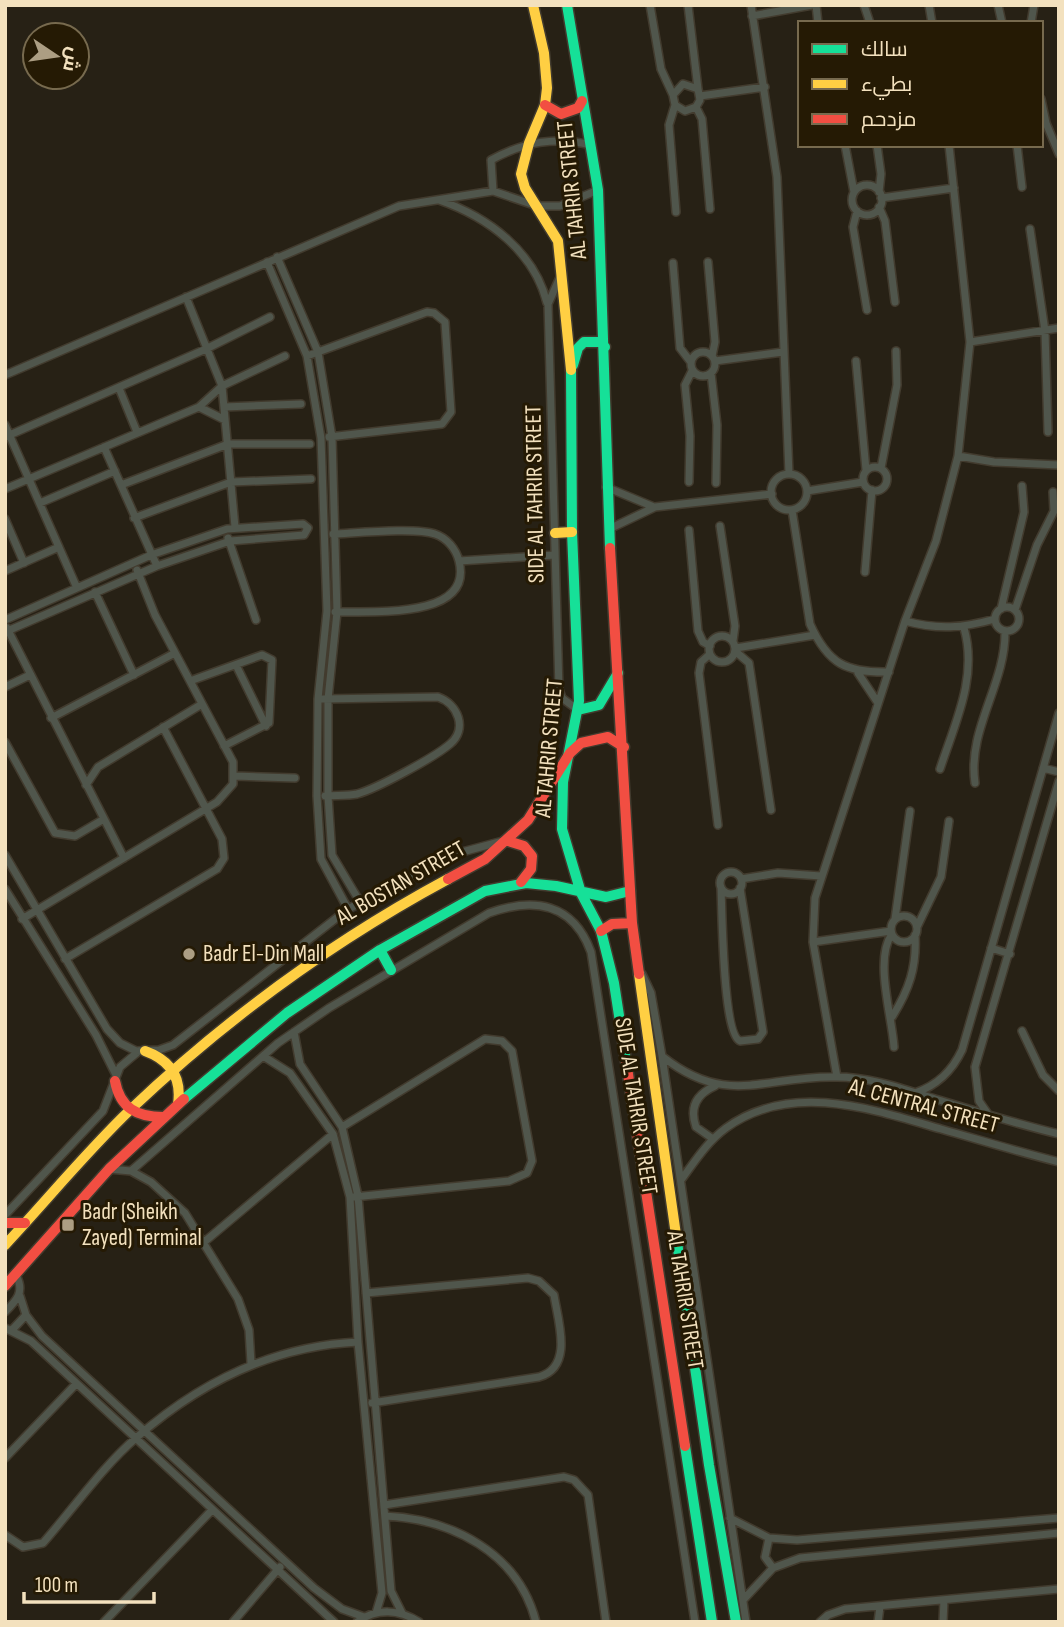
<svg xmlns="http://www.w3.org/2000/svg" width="1064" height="1627" font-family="'Sofia Sans Condensed',Cairo,sans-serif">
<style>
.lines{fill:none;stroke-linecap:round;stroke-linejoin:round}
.street-casing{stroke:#423b2e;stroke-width:10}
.fast-casing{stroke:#423b2e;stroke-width:13}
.slow-casing{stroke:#423b2e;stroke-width:13}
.jam-casing{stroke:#423b2e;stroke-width:13}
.street{stroke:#50564c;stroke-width:7}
.fast{stroke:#16e098;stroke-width:10}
.slow{stroke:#ffcf43;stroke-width:10}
.jam{stroke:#f24e42;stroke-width:10}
.poi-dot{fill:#ac9e83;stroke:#251a04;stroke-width:2.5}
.labels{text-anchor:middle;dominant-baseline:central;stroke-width:6;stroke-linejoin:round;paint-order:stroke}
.street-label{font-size:23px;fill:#f3e1be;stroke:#251a04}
.poi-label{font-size:23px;fill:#f3e1be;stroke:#251a04;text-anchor:start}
</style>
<rect width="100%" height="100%" fill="#272115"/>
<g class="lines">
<g class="street-casing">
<path id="street" d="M650,5l11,64 12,26
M688,5l10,84
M751,5l26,172 12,297
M816,5l2,18
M864,5l6,18
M929,5l3,18
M998,5l4,18
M752,16l60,-11
M1031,23l3,-18
M700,96l65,-9
M1041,99l5,24 13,31
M675,105l10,6 11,-4 4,-7 -2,-11 -15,-5 -10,11 2,10 -6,20 7,87
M696,107l6,12 8,90
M845,145l9,47
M877,145l4,29 -2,18
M1017,145l5,42
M852 200a15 15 0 1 1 30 0a15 15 0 1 1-30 0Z
M493,191l-2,-31c33,-18 64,-24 100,-15
M881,198l73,-10
M439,200c49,17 95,51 108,103
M879,207l6,14 10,81
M857,211l-4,16 14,83
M1030,229l15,102 3,101
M277,257l41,95 14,85 5,175 -9,87v97l4,59 28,47
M267,262l40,94 14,82 6,173 -9,88 -1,97 4,63 27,50
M708,262l7,80 -3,14
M673,263l7,85 10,13
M561,275l-13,29 11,385 3,9 16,12
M186,297l36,89 13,141
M970,342l89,-14
M691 364a12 12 0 1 1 24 0a12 12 0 1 1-24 0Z
M307,356l120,-44 7,1 11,9 6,90 -9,12 -113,13
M715,361l68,-9
M856,361l10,109
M711,373l6,52 -1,58
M5,375l394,-169 94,-15 44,15h23l38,-16
M119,388l18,44
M199,407l26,13
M224,407l77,-3
M5,425l72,163
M5,437l201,-88 64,-32
M104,447l53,119
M958,456l36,6 65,3
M863 479a12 12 0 1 1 24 0a12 12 0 1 1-24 0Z
M881,468l16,-83 -1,-34
M771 492a18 18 0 1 1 36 0a18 18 0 1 1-36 0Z
M689,482l1,-46 -5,-51 7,-14
M121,485l107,-41h82
M606,487l48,20
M5,489l194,-82 23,-21 63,-30
M807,491l56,-9
M40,503l75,-32
M792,510l18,114c18,40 36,49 79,48
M134,518l97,-36 80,-3
M5,519l19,44
M720,526l15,100 -2,15
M609,529l46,-22 117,-13
M689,530l9,101 5,11 7,4
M333,534c23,-1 83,-7 102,0 12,4 21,15 24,27 15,59 -89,50 -124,51
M228,538l28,82
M459,561l96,-6
M5,571l54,-24
M865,572l7,-82
M95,592l39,83
M995 619a12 12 0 1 1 24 0a12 12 0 1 1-24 0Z
M1001,609l23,-97 -2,-26
M1015,610l22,-65 17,-34 -1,-19
M5,620l146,-65 76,-26 76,-5 5,4 -4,7 -74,6 -73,25 -152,66
M905,621c33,9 58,7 90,-2
M7,628l117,230
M709 649a13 13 0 1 1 26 0a13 13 0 1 1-26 0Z
M736,648l79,-13
M735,651l14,12 22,147
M710,654l-9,8 -2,11 19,152
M236,665l30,61
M858,673l20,30
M190,681l72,-26 10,5 -3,63 -45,23
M5,687l25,-12
M323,699l115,-2c20,7 30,32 12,47 -15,13 -74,45 -93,50 -10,2 -22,1 -32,2
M51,718l124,-65
M5,742l50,91 20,3 29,-17
M1043,768l16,4
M940,769c15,-46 38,-92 24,-141
M235,776l60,2
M975,783c-8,-54 31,-99 30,-152
M86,785l12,-18 104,-63
M5,855l102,174 13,14 16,8 23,-1 14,-5 175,-136 114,-57 41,-11
M720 883a11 11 0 1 1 22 0a11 11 0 1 1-22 0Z
M741,879l37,-6 43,3
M721,887c1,24 2,147 19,154l18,-2 5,-7 -23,-144
M5,889l91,146 20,40
M891 929a13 13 0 1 1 26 0a13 13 0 1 1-26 0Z
M22,919l195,-117 16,-18v-22l-78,-147 -18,-45
M895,919l15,-108
M917,927l24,-50 8,-56
M892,934c-18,25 0,82 2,113
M813,942l78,-11
M991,948l19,6
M65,959l152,-90 7,-11 -2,-19 -59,-112
M642,974l9,19 11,63 84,566
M892,1017c17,-27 25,-50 23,-82
M1022,1031l21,44 16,16
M294,1032l6,32 42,63 16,69 33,395 11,22
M263,1056l27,17 43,61 17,63 8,145 24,251 -6,20
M663,1057c65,51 102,18 173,20 35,0 67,12 99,22 41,12 82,25 124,35
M837,1077l-24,-135 2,-44 90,-277 31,-80 22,-85 12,-114 -21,-197
M915,1093c23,-8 37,-22 47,-43l97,-337
M988,1114l-9,-13 -4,-34 84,-286
M342,1127l143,-88 17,2 10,10 20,110 -5,12 -18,8 -155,16
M713,1139l-17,-12c-7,-20 1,-33 19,-41
M109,1169l22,2 147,-128 51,-35 160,-95c45,-16 84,-10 102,39l104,670
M131,1171l20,11 34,31 53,86 11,31 2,33
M681,1180c14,-19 26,-38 45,-52 65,-47 146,-19 215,1 39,11 78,23 118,33
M5,1215l98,-104 17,-44 19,-16
M203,1243l130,-109
M366,1293l162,-15 11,3 15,14c4,26 20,72 -15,82l-167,26
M20,1296l6,19 16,21 272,252 28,21 22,8
M5,1312c12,-12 20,-20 11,-37
M5,1328l26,13 303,281
M12,1330l14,-15
M5,1458l71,-74
M384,1505l180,-28 10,3 14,15 18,127
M385,1516c66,3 133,36 151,106
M730,1518l39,20 28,2 262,-22
M5,1535l18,12 20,-4c29,-33 61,-78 93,-105 64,-56 137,-92 222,-96
M769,1538l-4,19 8,11
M743,1600l30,-32 27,-10 259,-25
M104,1622l108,-112
M233,1622l47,-55
M357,1622c20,-14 42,-13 62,0
M820,1622l8,-7 17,-6 214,-20
M878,1622l2,-15
M943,1622l1,-22"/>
</g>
<g class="fast-casing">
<path id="fast" d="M567,5l31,185 12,358
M573,365l5,-17 6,-6h16l5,5
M571,370l1,162 7,169 -16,81 -1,47 19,64 20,38 13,52 12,78
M578,710l21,-5 19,-32
M380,950l11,20
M184,1099l103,-86 93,-63 105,-59 41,-8 30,3 50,11 24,-6
M677,1242l32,223 27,157
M685,1446l27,176"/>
</g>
<g class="slow-casing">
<path id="slow" d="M533,5l11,48 3,35 -2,17 -16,38 -8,31 4,14 33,53 13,129
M555,533l17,-1
M639,974l38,268
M145,1051c25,9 37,26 33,53
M5,1245c42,-45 82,-94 126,-136 95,-90 202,-168 317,-230"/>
</g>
<g class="jam-casing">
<path id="jam" d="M545,105l16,9 17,-6 4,-7
M610,548l22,375 7,51
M508,841l16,5 8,10 -1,13 -10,13
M448,879l37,-20 43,-39 42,-67 11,-10 27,-6 16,10
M601,931l11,-7 20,-1
M626,1061l59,385
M115,1081c5,27 22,36 48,36
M5,1223h20
M5,1286l104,-117 75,-70"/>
</g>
<use href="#street" class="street"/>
<use href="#fast" class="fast"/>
<use href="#slow" class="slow"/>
<use href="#jam" class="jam"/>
</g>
<g class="poi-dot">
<circle cx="189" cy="954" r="7"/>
<rect x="61" y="1218" width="14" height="14" rx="3.5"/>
</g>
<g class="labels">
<g class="street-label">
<text transform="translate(572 190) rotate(-96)">AL TAHRIR STREET</text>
<text transform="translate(535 494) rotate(-91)">SIDE AL TAHRIR STREET</text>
<text transform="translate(549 748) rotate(-85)">AL TAHRIR STREET</text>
<text transform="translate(401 883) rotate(-30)">AL BOSTAN STREET</text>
<text transform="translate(636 1106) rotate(81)">SIDE AL TAHRIR STREET</text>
<text transform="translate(924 1106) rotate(15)">AL CENTRAL STREET</text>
<text transform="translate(685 1300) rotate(81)">AL TAHRIR STREET</text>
</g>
<g class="poi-label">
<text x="203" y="954">Badr El-Din Mall</text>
<text x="82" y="1212">Badr (Sheikh<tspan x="82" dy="26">Zayed) Terminal</tspan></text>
</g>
</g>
<rect width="1064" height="1627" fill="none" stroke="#f3e1be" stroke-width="14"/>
<rect x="798" y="21" width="245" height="126" fill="#251a04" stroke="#776a4e" stroke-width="2"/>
<rect x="812" y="44" width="35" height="10" fill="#16e098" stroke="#776a4e" stroke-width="2"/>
<text x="861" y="56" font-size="21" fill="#f3e1be">سالك</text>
<rect x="812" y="79" width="35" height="10" fill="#ffcf43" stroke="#776a4e" stroke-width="2"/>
<text x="861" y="91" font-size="21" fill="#f3e1be">بطيء</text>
<rect x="812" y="114" width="35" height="10" fill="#f24e42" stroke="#776a4e" stroke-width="2"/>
<text x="861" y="126" font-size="21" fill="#f3e1be">مزدحم</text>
<g transform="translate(56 56) rotate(103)"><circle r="33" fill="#251a04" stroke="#776a4e" stroke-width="2"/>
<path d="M0-5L12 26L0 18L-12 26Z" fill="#ac9e83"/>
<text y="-10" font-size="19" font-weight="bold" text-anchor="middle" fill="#f3e1be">ش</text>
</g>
<path d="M24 1592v10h130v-10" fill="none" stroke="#f3e1be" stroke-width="3.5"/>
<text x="35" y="1592" font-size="21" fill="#f3e1be" stroke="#251a04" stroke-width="5" paint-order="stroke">100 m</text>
</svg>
